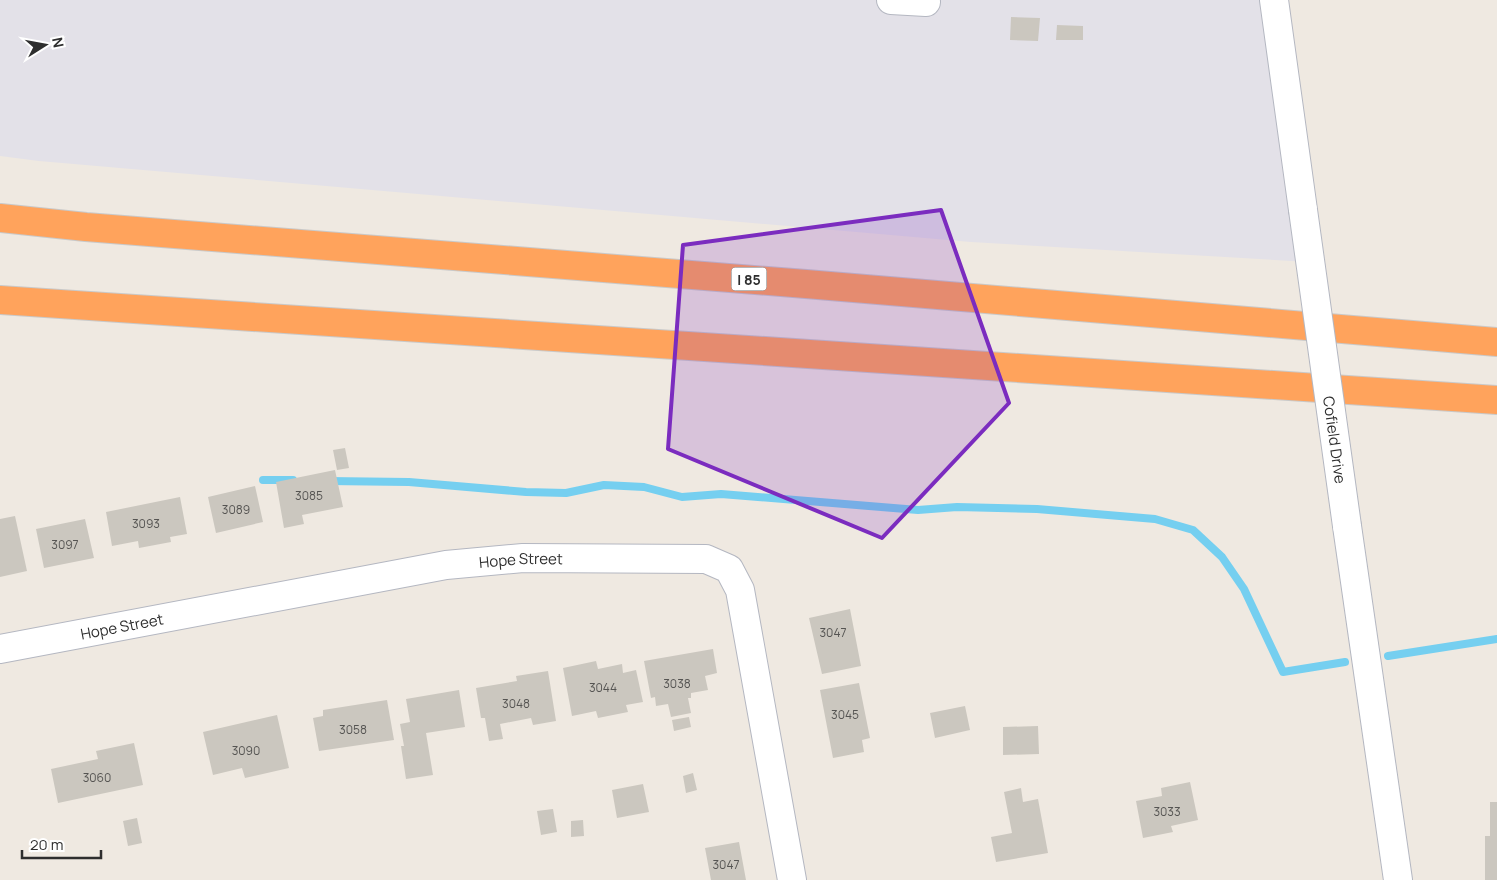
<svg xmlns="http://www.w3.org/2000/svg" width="1497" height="880" font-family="Manrope,sans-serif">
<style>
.industrial{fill:#e3e1e8}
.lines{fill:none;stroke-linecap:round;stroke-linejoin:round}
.stream{stroke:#75cff0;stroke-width:8}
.building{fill:#cbc7bf}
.minor-casing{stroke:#b4b7c1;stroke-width:30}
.highway-casing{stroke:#c9c9c9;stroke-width:30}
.minor{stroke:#fff;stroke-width:28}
.highway{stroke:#ffa35c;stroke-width:28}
.minor-bridge-casing{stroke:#b4b7c1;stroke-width:30;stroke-linecap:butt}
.minor-bridge{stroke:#fff;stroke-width:28}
.marked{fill:#7b2cbf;fill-opacity:0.2;stroke:#7b2cbf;stroke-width:4;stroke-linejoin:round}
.labels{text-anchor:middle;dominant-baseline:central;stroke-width:4;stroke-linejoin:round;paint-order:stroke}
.number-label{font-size:12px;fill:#555452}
.shield{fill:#fff;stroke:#6d6d6d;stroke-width:1}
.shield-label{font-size:14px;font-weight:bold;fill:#2e2e2e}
.street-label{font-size:15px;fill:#2e2e2e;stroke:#fff}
</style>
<rect width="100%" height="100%" fill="#efe9e1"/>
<path class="industrial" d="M0,0h1272l37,262 -338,-20 -932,-81 -39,-5z"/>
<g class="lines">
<path class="stream" d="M263,480h30
M327,481l82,1 117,10 40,1 38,-8 40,2 38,10 39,-3 197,16 39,-3 80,2 118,10 38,11 29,27 22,32 39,83 62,-10
M1388,656l109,-17"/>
</g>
<path class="building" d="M1011,17l29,1 -2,23 -28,-1z
M1057,25l26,1v14h-27z
M345,448l4,20 -12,2 -4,-20z
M335,470l8,37 -41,8 2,9 -20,4 -8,-46z
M255,486l8,36 -47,11 -8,-36z
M180,497l7,37 -17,3 1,5 -32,6 -1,-7 -26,5 -6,-34z
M15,516l12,55 -27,6v-58z
M85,519l9,39 -50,10 -8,-39z
M850,609l11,57 -39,8 -13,-56z
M713,649l4,24 -12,3 3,14 -17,3v5h-3l3,15 -20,4 -3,-13 -12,2 -1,-9 -4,1 -7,-37z
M596,661l2,8 24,-5 1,9 13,-3 7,32 -17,3 2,7 -30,6 -2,-7 -24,5 -9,-48z
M548,671l8,50 -23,4 -2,-7 -31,6 3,15 -14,2 -4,-23h-4l-5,-30 41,-7 -1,-5z
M859,683l11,55 -8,2 2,12 -31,6 -13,-68z
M459,690l6,37 -39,6 7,42 -27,4 -5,-33h3l-4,-22 10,-2 -4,-23z
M387,700l7,40 -75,11 -6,-33 10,-2v-6z
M965,706l5,24 -35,8 -5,-25z
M277,715l12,53 -44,10 -3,-10 -29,7 -10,-43z
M689,717l2,10 -17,4 -2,-11z
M1038,726l1,28 -36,1v-28z
M134,743l9,42 -85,18 -7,-34 47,-10 -2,-8z
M693,773l4,17 -11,3 -3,-17z
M1190,782l8,38 -27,6 2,6 -30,6 -7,-37 26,-5 -1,-8z
M643,784l6,28 -32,6 -5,-28z
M1021,788l2,14 15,-3 10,54 -52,9 -5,-25 21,-4 -8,-41z
M1490,802h7v78h-12v-44h5z
M553,809l4,23 -16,3 -4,-24z
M137,818l5,25 -14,3 -5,-25z
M583,820l1,16 -13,1v-16z
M739,842l7,38h-35l-6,-32z"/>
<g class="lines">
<g class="minor-casing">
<g id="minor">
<path d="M891,0l35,2"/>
<path d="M1274,0l29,210"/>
<path d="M1347,526l51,354"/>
<path id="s1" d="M0,649l446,-84 77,-7 183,1 23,10 11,21 52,290"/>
</g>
</g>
<g class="highway-casing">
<path id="highway" d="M0,218l86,9 720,57 691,58
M0,300l1497,100"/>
</g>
<use href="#minor" class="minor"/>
<use href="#highway" class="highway"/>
<g class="minor-bridge-casing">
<g id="minor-bridge">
<path id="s2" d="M1303,210l44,316"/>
</g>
</g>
<use href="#minor-bridge" class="minor-bridge"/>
</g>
<path class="marked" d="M941,210l68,193 -127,135 -214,-89 15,-204z"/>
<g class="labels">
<g class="number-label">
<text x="309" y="495">3085</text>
<text x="236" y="509">3089</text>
<text x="146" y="523">3093</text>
<text x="65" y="544">3097</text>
<text x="833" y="632">3047</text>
<text x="677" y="683">3038</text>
<text x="603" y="687">3044</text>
<text x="516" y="703">3048</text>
<text x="845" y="714">3045</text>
<text x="353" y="729">3058</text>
<text x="246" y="750">3090</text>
<text x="97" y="777">3060</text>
<text x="1167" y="811">3033</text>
<text x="726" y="864">3047</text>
</g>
<rect class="shield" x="731.5" y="267.5" width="35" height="23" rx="4"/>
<g class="shield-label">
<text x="749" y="279">I 85</text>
</g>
<g class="street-label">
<text stroke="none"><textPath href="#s2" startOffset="232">Cofield Drive</textPath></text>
<text stroke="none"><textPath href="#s1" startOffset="529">Hope Street</textPath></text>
<text stroke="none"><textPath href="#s1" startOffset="124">Hope Street</textPath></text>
</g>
</g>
<g transform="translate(45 45) rotate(79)" stroke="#ffffff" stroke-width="4" paint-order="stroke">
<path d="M0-4L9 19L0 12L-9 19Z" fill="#2e2e2e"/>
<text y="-8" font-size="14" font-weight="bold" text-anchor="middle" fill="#2e2e2e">N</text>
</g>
<path d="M22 850v8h79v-8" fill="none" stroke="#2e2e2e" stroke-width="2.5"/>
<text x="30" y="850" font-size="15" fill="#2e2e2e" stroke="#ffffff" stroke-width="4" paint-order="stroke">20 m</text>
</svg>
